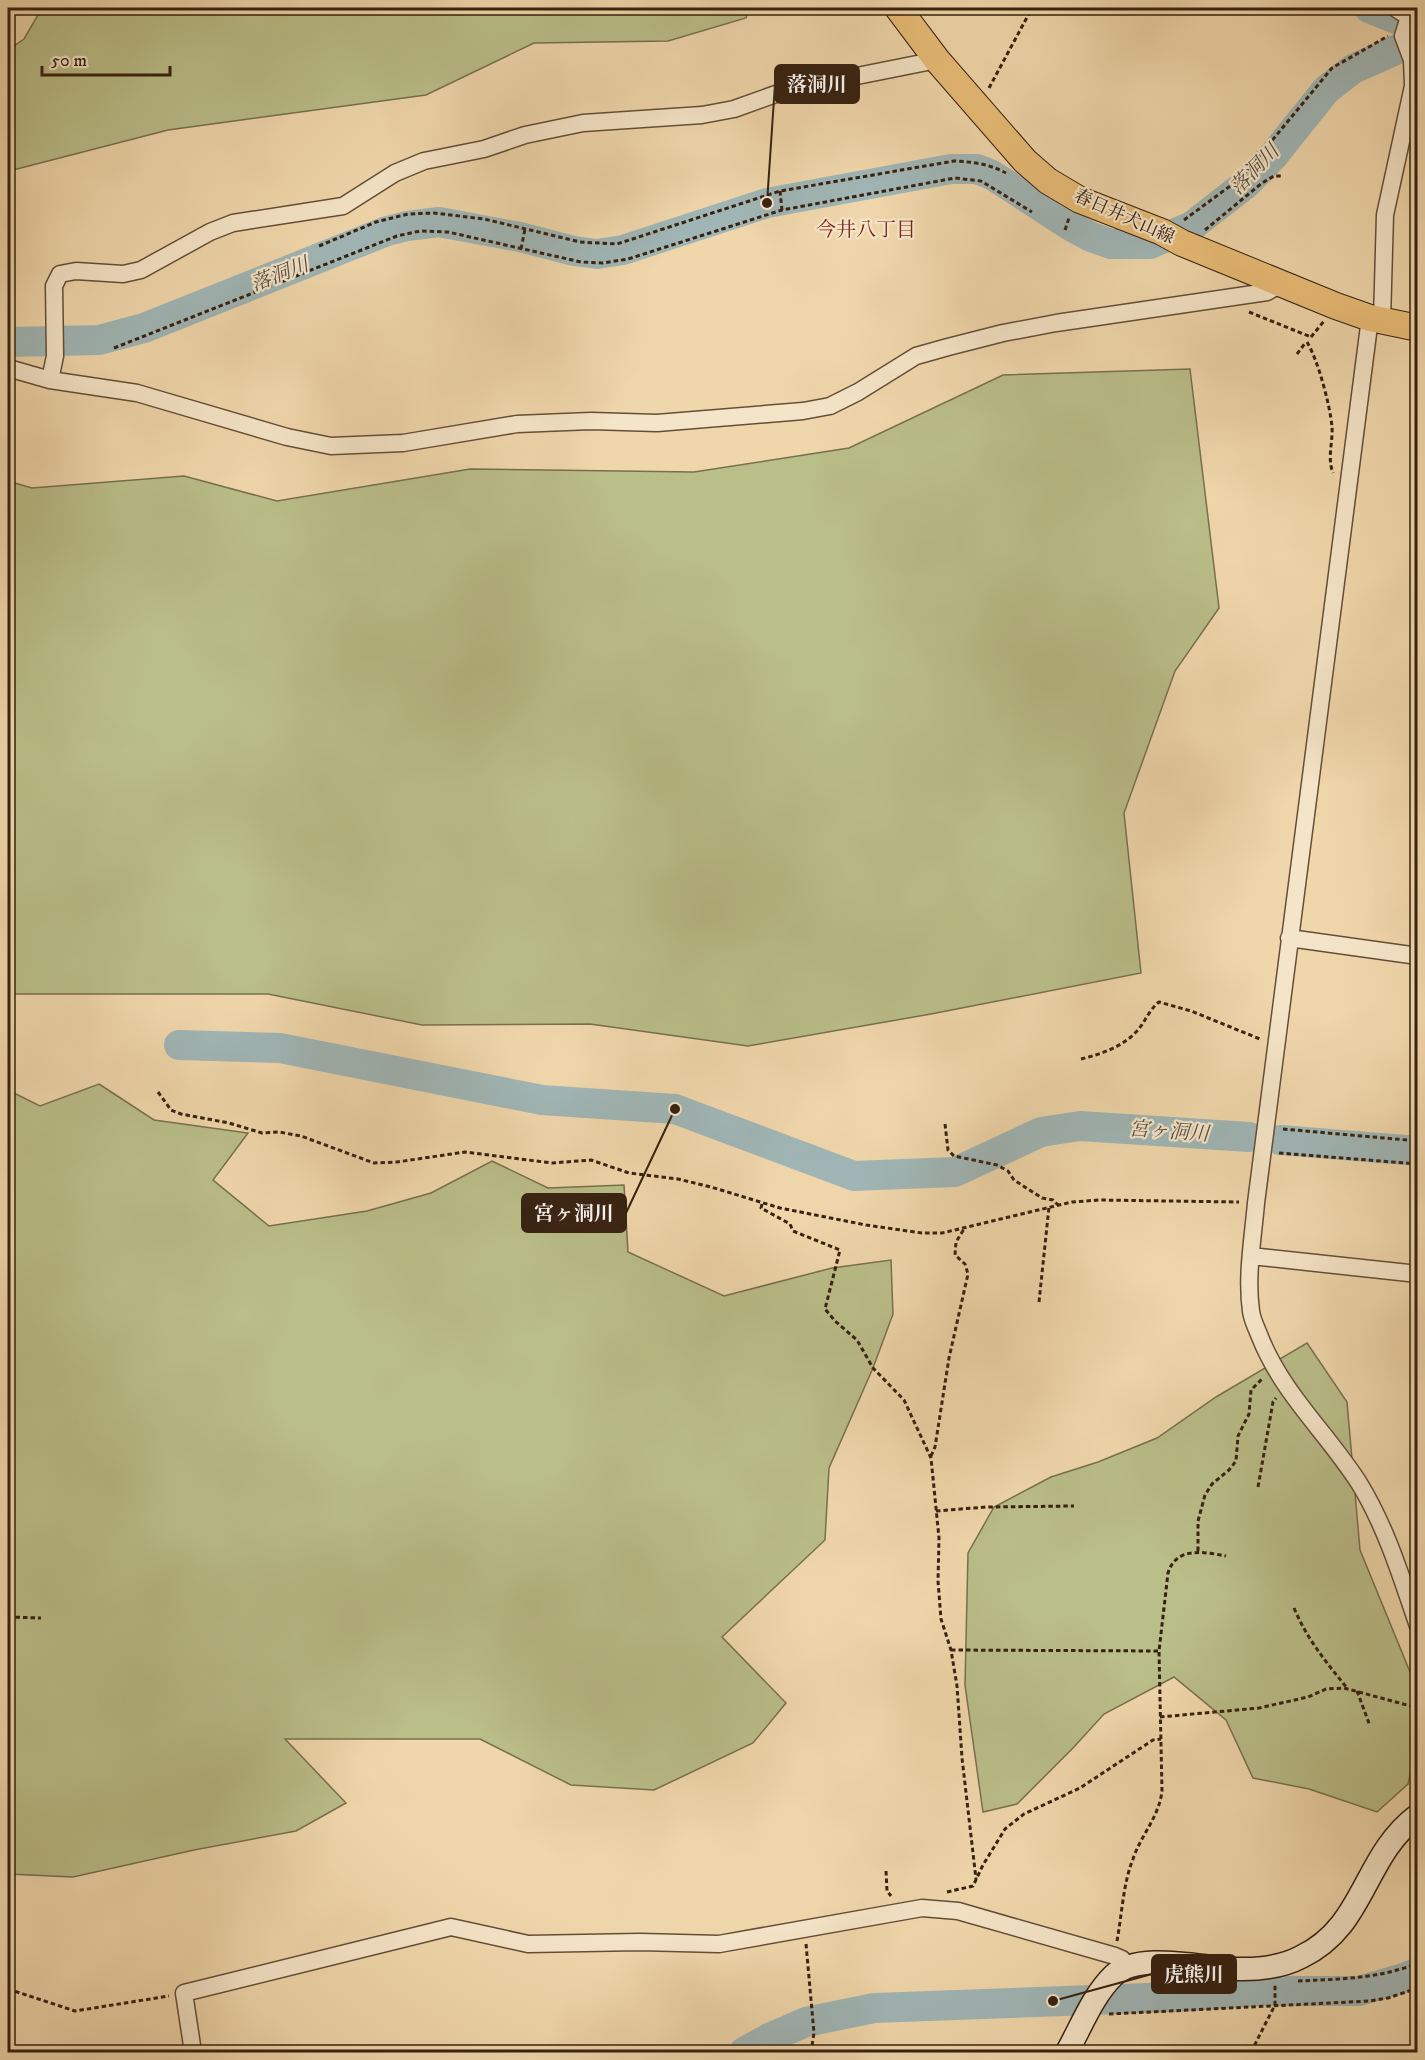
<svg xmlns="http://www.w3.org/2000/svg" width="1425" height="2060" font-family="'IM FELL DW Pica','Noto Serif JP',serif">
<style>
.green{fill:#babe89;stroke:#78704d;stroke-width:1.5}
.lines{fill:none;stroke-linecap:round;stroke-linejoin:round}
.stream{stroke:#767a74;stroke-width:5}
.river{stroke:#a0b6b6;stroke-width:30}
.minor-casing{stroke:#644e38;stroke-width:19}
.secondary-casing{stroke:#362111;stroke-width:25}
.primary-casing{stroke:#362111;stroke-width:28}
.path{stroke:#362111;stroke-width:3;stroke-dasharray:4.5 3;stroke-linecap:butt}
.minor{stroke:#f5e5c8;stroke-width:16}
.secondary{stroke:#f5e5c8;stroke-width:22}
.primary{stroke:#e8bc76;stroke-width:26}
.labels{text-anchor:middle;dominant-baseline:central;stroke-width:4.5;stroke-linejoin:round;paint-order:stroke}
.street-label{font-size:18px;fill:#362111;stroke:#f5e5c8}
.water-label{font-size:20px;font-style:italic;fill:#564e43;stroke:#f5e5c8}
.neighbourhood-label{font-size:20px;fill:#7a1f14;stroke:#f5e5c8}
.leader{fill:none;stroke:#362111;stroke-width:2}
.callout-dot{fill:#362111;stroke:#f5e5c8;stroke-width:2}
.callout{fill:#362111;stroke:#362111;stroke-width:2}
.callout-label{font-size:20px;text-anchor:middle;font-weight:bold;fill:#fff}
</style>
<rect width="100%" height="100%" fill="#f0d7ab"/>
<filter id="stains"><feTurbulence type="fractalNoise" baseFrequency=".00333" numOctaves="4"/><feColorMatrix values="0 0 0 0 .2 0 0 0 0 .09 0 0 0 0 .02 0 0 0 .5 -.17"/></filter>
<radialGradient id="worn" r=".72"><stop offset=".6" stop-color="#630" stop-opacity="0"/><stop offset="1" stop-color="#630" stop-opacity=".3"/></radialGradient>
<path class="green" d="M42,8h707l-3,10 -78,23 -134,2 -108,52 -258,35 -151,39h-9v-119l16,-11z
M1190,369l29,239 -44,63 -51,142 17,160 -210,41 -183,32 -158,-22 -168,1 -154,-31h-260v-513l24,7 152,-12 93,25 193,-32 224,3 155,-24 154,-73z
M99,1084l55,36 94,13 -35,47 56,46 98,-15 64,-18 61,-32 56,27 76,-3 4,67 96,44 108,-28 59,-8 2,54 -20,54 -44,100 -4,72 -103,97 64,66 -33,40 -99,47 -83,-5 -91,-46h-195l61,64 -50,28 -102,19 -121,27 -65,-3v-784l32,16z
M1307,1343l40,59 13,148 57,139v56l-9,39 -31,28 -68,-23 -56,-11 -27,-58 -52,-43 -70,37 -31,34 -56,56 -34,8 -18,-127 3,-132 26,-46 57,-30 47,-15 59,-24 59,-41z"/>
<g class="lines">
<path class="stream" d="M8,337l21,6"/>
<path class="river" d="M1369,8l49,20
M8,342l91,-2 45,-12 243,-97 20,-5 32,-4 81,15 54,14 23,3 26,-4 144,-47 184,-34h26l15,6 77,50 22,12 20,7h39l42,-18 55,-43 27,-28 52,-65 27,-21 65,-29
M179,1045l101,3 262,52 133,9 179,67 101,-4 86,-40 39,-6 169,11
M1280,1140l138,11
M744,2052l25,-14 37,-16 68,-14 301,-11 87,-6h97l45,-13 14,-6"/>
<g class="minor-casing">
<path id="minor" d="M1370,318l-114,885c-3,35 -10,73 -5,108 1,9 6,18 9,26 22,56 67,96 99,146 27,44 42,93 59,143
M1382,320l3,-105 28,-129 -1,-26 -9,-24 6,-19 -14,-9
M8,368l42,12 87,13 150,44 44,9 72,-3 114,-19 74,-3 66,2 146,-12 27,-5 28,-14 58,-36 32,-9 55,-14 53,-10 211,-31 14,-8
M50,380l5,-24 -1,-70 6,-12 16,-3 47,3 18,-4 69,-38 23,-9 110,-17 52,-33 29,-12 60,-12 41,-14 58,-12 119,-8 32,-6 53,-19 150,-30
M1289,938l129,18
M1251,1256l167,18
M193,2052l-9,-59 267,-66 77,17 112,-2 79,2 203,-36 36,3 157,45 7,3 5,6"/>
</g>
<g class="secondary-casing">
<path id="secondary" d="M1067,2052c14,-25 26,-57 47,-77 26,-25 95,-5 129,-6 20,0 41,-3 58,-12 65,-31 61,-100 117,-142"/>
</g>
<g class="primary-casing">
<path id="primary" d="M898,8l39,52 88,101 23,20 32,19 82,32 20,11 154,63 34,12 48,10"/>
</g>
<path class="path" d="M989,88l43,-80
M780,191l2,19
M1184,220l57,-42 91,-110 56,-32
M1065,230l4,-12
M1205,230l57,-47 12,-7h9
M319,246l57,-24 32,-8 26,-1 50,6 96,23 37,2 163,-53 174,-30c20,1 35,3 52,12
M521,249l4,-20
M1249,312l62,25
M1311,337l13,-16
M1307,342c11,18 23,63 25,85 1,15 -5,31 1,46
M114,348l283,-112 23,-5 28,1 133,30 22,1 25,-4 154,-49 173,-32 26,3 51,31
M1297,354l9,-12
M1081,1059c20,-5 41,-12 55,-27 9,-9 12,-21 23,-30l32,9 69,28
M158,1092l13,18 10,4 48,9 33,10 17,-1 22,4 73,27 23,-1 68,-10 87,11 39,-3 38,13 49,6 33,8 69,21 86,17 56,8h20l130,-31 27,-2 140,2
M945,1124l3,26 6,6 43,9 11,6 6,9 28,18 11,2 5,5
M1283,1129l135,12
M1279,1153l139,11
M762,1204l-1,4 29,16 3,7 47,19 -15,59 10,12 22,19 16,28 31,32 27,58 8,80 -1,43 3,38 10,31 6,36 5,72 14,121
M1039,1302l10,-95
M931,1456l4,-9 14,-89 19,-84 -3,-10 -10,-9 1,-13 8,-13
M1258,1487l15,-85 3,-4
M936,1511l50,-4 88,-1
M1198,1551v-30l7,-26 7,-11 17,-14 7,-9 2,-25 11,-22 2,-24 11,-11
M1294,1608c13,31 32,54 53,80
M8,1617l33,1
M951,1650l208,1
M1357,1691l13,35
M1160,1717l99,-9 49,-11 18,-8 18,-1 74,20
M886,1871l1,20 4,5
M947,1892l26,-6 10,-21 22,-36 19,-15 56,-26 73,-48 8,-1
M1117,1941c5,-27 6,-57 16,-82 8,-24 26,-42 29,-68l-3,-140 9,-78c8,-27 37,-21 58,-17
M806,1944l8,89 -3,19
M1298,1981c41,-2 81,-2 120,-18
M8,1989l67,22 94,-15
M1109,2014l260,-13 19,-3 30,-10
M1251,2052l24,-47v-20"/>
<use href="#minor" class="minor"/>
<use href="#secondary" class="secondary"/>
<use href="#primary" class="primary"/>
</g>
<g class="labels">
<g class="street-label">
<text transform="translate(1124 217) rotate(24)">春日井犬山線</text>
</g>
<g class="water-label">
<text transform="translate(1255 170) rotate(-46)">落洞川</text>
<text transform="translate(280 275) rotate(-21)">落洞川</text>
<text transform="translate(1169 1132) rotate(4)">宮ヶ洞川</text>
</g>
<g class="neighbourhood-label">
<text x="866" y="230">今井八丁目</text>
</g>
</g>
<path class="leader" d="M767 203L775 84M675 1109L626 1213M1053 2001L1152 1974"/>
<g class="callout-dot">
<circle cx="767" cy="203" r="6"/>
<circle cx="675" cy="1109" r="6"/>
<circle cx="1053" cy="2001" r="6"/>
</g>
<g class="callout">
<rect x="775" y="65" width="84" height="38" rx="6"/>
<rect x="522" y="1194" width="104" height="38" rx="6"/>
<rect x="1152" y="1955" width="84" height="38" rx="6"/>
</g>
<g class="callout-label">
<text x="817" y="91">落洞川</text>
<text x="574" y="1220">宮ヶ洞川</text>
<text x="1194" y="1981">虎熊川</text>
</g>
<rect width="1425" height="2060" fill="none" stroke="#f0d7ab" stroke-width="30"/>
<rect x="9" y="9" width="1407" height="2042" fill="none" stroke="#362111" stroke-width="3"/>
<rect x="15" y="15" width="1395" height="2030" fill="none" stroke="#362111" stroke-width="1.5"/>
<path d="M42 66v9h128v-9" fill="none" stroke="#362111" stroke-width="3"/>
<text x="51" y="66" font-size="18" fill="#362111" stroke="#f5e5c8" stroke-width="4.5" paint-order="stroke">50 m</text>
<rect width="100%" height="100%" filter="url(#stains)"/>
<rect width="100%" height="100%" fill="url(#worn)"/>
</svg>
